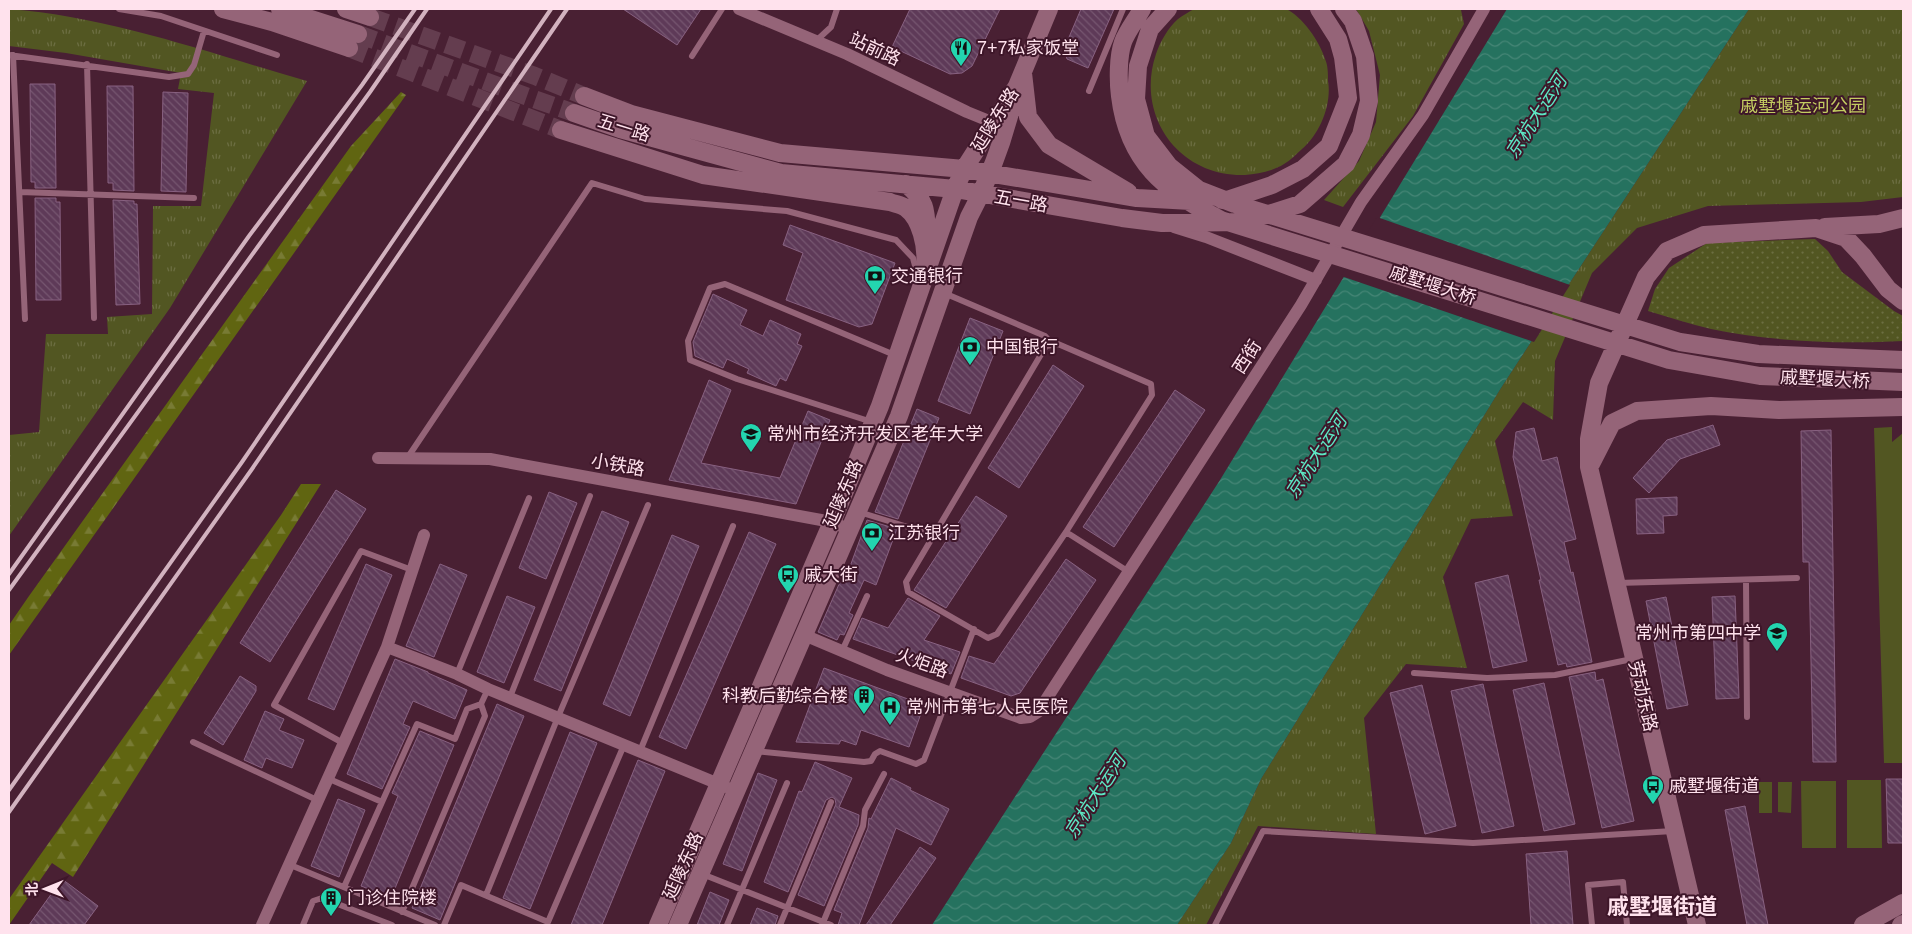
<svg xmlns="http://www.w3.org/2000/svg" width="1912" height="934" font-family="Helvetica,'Noto Sans SC',sans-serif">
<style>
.grass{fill:url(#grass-dots)}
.forest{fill:url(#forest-firs)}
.park{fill:url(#park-tufts)}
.pitch{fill:#525622}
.water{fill:url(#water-waves)}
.pier{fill:#492033}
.building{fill:url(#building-back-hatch);stroke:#886181}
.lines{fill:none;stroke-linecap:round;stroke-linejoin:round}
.secondary-tunnel{stroke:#643d4f;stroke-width:18;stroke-dasharray:18 9;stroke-linecap:butt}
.lane{stroke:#956478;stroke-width:6}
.street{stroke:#956478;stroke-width:12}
.secondary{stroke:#956478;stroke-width:18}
.rail{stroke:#d2b2bf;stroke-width:4}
.labels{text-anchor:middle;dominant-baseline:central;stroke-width:4;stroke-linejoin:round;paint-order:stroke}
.poi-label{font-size:18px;fill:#ffe2ed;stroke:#3e1629;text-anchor:start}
.street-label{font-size:18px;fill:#ffe2ed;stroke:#3e1629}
.park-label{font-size:18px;fill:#c3cc61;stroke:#3e1629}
.water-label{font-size:19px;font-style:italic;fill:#5de8c4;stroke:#3e1629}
.district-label{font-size:22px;font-weight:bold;fill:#ffe2ed;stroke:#3e1629}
</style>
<defs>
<pattern id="grass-dots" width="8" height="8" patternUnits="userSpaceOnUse" patternTransform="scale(1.25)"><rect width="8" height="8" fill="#525622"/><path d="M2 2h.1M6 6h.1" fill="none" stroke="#6c6e42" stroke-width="1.8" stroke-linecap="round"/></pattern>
<pattern id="forest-firs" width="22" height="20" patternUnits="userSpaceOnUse" patternTransform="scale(1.25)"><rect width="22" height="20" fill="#606511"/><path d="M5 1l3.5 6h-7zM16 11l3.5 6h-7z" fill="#787b34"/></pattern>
<pattern id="park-tufts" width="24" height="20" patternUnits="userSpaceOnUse" patternTransform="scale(1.25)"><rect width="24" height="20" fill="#525622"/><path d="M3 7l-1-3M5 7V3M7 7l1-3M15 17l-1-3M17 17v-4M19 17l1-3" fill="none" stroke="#6c6e42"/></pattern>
<pattern id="water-waves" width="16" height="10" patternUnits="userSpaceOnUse" patternTransform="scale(1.25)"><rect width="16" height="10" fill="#25725f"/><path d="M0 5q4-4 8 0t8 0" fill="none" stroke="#468676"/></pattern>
<pattern id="building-back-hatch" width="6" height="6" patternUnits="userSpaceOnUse" patternTransform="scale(1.25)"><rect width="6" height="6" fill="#5e3a58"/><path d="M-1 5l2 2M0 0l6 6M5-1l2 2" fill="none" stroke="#765670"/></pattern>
</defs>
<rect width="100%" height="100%" fill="#492033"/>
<path class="grass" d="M1815,239l13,12 14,21 52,39 9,5v25c-62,3 -130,1 -192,-12 -21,-5 -42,-12 -63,-18l7,-22 14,-21 38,-25z"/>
<path class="forest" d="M401,92l5,3 -397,560v-30l20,-29 322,-450z
M301,484h20l-248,393 -21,-14 -43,62v-26l272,-384z"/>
<path class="park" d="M9,9c102,8 200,44 298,72l-137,227 -161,228v-101l30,-3 7,-98h62l-1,-17 45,-3 1,-108h48l13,-113 -36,-4 3,-16 -115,-20 -57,-7z
M1194,9h92c16,7 34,33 39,50 3,6 3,15 3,22 4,23 -8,53 -26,68 -6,5 -11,11 -18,15 -11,7 -26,10 -39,11 -66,2 -110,-59 -89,-121 4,-12 12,-26 22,-35 5,-4 11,-7 16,-10z
M1356,9h103l2,1 3,14 -51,92 -70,91 -19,-7 35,-39 17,-39 4,-47 -11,-44z
M1749,9h154v188l-42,5 -153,4 -71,22 -45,45 -37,88 -2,59 -30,-18 -28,39 18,75 -42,3 -28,58 24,91 -61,-4 -42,54 12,116 -118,-8 -52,99h-29l54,-82 30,-64 240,-391z"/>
<path class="pitch" d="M1892,427v15l11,-9v330h-19l-10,-335z
M1847,780h34l1,68h-35z
M1801,781h35v67h-34z
M1759,782h13v31h-13z
M1778,782h14l-1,31 -13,-1z"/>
<path class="water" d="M1507,9h242l-248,379 -240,391 -30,64 -54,82h-245l288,-445z"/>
<path class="pier" d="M1377,217l193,68 -36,57 -193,-66z"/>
<path class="building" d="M623,9h78l-24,36z
M910,9h90l-28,57 -10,7 -12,1 -58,-27z
M1081,9h33l-26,59 -21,-9 -3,-10z
M30,84h25l1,104h-21v-6h-4z
M107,86h26l1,105 -21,-1v-7h-5z
M163,92l25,1 -2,99 -25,-1z
M35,198h21v4h4l1,98h-25z
M113,200l21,1v3h3l3,100 -24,1z
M790,225l105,38 -23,61 -13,3 -73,-27 17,-47 -20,-8z
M713,294l34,16 -7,15 23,11 7,-16 31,14 -4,10 5,2 -16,35 -6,-3 -4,8 -29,-13 2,-4 -22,-10 -4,9 -28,-12 -2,-14z
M970,318l33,13 -33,83 -32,-13z
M1053,365l31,21 -65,102 -31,-20z
M709,380l22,10 -30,73 79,15 28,-67 22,9 -34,84 -127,-24z
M1175,390l30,20 -91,137 -31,-20z
M917,409l22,9 -41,101 -23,-7z
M1713,425l7,20 -40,14 -31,34 -16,-15 34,-38z
M1534,428l8,33 15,-4 19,82 -12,3 7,31 2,-1 19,90 -25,5 -1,-4 -8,2 -19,-85h2l-28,-123 3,-25z
M1831,430l5,332h-23l-4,-200h-6l-2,-131z
M336,490l30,19 -96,153 -30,-19z
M549,492l28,11 -31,76 -27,-11z
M976,496l31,20 -61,92 -32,-18z
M1677,497v18l-14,1 1,17 -27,1 -1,-35z
M602,511l27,11 -68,169 -27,-11z
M867,520l30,9 -21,56 -12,-5 -15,33 4,2 -9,20 -4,-1 -3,6 -19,-8 22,-50 4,1z
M749,532l27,12 -90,205 -27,-12z
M672,535l27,11 -69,170 -27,-12z
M1066,559l30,21 -76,113 -9,3 -50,-18 8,-22 25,8z
M366,564l26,11 -58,135 -26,-11z
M440,564l27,11 -33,82 -28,-11z
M1508,575l19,86 -34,7 -18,-85z
M507,596l28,11 -31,76 -27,-11z
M1735,596l4,102 -23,1 -4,-102z
M1666,597l22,108 -21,4 -21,-108z
M908,598l32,18 -16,24 36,12 -9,22 -98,-35 9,-21 26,10z
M395,659l33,13v1l39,17 -12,29 -42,-18 -10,23 7,3 -28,62 -35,-15z
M824,668l100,37 -15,42 -48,-17 -5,15 -15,-5 -2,4 -43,-2z
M1595,672l1,9 7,-2 31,142 -32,7 -33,-151z
M240,676l16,10v5l-33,54 -19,-12z
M1544,683l31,141 -31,7 -31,-141z
M1483,684l31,142 -32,7 -31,-142z
M1422,685l34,141 -31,8 -35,-141z
M497,704l27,12 -84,204 -28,-12z
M265,711l19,8 -5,11 25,10 -12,28 -26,-10 -4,10 -18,-8z
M420,731l34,14 -63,153 -30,-12 37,-90 -6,-3z
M570,732l27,11 -67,166 -27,-11z
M638,760l27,11 -63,154h-31z
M815,762l37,16 -13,29 20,8 -1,10 -34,81 -26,-11 38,-91 -1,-5 -3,-2 -6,3 -38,92 -24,-10 35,-91 3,1z
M758,773l19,7 -35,91 -19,-7z
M891,778l20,10 -1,2 39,19 -18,36 -35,-17 -37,97h-21l4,-12 -8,-3 34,-82 1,-10 2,1z
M1886,779h17v64h-15z
M338,799l27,11 -26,67 -28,-11z
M1745,806l23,119h-21l-22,-115z
M920,847l16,11 -46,67h-24z
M1567,851l6,74h-42l-5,-71z
M62,879l36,27 -14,19h-55z
M710,892l19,8 -10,25h-22z
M757,908l21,8 -3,9h-25z"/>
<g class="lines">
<path class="secondary-tunnel" d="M370,17l165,59 49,20
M358,34l162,60 54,19
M349,48l212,82"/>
<path class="lane" d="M119,9l42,7 116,39
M816,41l15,-14 6,-18
M9,55l160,22 19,-3 6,-9 10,-34
M13,55l12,264
M692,56l30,-47
M87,64l7,254
M1089,91l34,-82
M20,192l174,6
M944,293l101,43 8,9
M1058,344l93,40 1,11 -86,137 -69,102 -9,4 -80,-46 -2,-10 140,-236z
M872,422l-135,-43 -47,-19 -2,-19 22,-53 15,-4 172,72
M408,457l184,-274 53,16 142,12 109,29 17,18 6,23
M859,512l75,23
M1066,532l63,40
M1746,580l1,137
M1617,583l180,-5
M842,651l25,-55
M1414,673l73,5 68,-3 77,-16
M457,674l72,-176
M510,697l80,-201
M193,742l124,58
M343,743l-69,-38 87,-154 51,19
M640,751l93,-225
M755,751l109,11 7,-1 4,-7 5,-3 36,13 8,-4 50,-131
M327,778l55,24
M288,864l147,61
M702,874l129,51
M344,887l73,-163 38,15 12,-30 14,-5 7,-15
M486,895l72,-178 90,-212
M1625,910l66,-5
M402,912l83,-196 -4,-12
M303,925l10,-24 9,-3 70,27
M444,925l17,-40 87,37 76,-177
M727,925l60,-142
M780,925l51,-123
M822,925l41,-99 2,-16 19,-36
M1215,925l48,-94 210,12 200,-12
M1592,925l-4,-40 35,-3 4,43"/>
<path class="street" d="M739,9l108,45 120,58 27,11
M1174,227l32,10 110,43
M378,458l112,1 342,63 18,8
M804,635l83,35 134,48 9,-1 8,-5 263,-407 60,-103 62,-87 61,-106
M387,647l37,-112
M262,925l125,-278 70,27 31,15 238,98"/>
<path class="secondary" d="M223,9l49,13 77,26
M280,9l78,25
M346,9l24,8
M1142,9c-6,11 -15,22 -19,33 -5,14 -5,39 -3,54 8,66 45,95 101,124l448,140 91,16 143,6
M1168,9l-18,20 -12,37 -2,33 10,37 23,30 30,24 36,14 445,138 78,12 145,6
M1023,73l5,44 21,28 79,47
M584,96l47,18 149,39 184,16 173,29 54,3
M574,113l46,16 161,44 174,16 167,29 40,5 82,-1 56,-18 46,-40 15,-29 8,-34 -4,-45 -12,-35 -9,-12
M561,130l142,45 187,27c5,2 12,3 16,6 15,11 21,39 19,57
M906,184c22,18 20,28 21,54
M1222,200h5l45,-15 31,-16 26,-23 19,-48 -5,-41 -5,-18 -19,-30
M1825,227l54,-3 24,-6
M1591,464l21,-41 25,-12 74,-5 68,4 124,-3
M658,925l174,-403 48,-116 75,-217 9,-20 53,-83 32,-77
M678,925l221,-509 70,-199c20,-37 34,-75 44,-116
M1697,925l-108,-458v-28l10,-56 47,-106 21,-26 37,-16 112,-7 30,10 17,18 25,33 15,12
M1863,925l40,-22
M1901,925l2,-1"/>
<path class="rail" d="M9,574l240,-338 113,-151 53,-76
M9,590l361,-498 57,-83
M9,790l233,-328 309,-453
M9,812l243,-343 315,-460"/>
</g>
<defs>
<g id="restaurant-pin" transform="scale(1.125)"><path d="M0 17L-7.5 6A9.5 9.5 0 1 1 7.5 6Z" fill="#23d5af" stroke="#3e1629"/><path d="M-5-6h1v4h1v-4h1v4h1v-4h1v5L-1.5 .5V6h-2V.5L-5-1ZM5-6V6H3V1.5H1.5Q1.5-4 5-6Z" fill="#111"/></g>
<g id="bank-pin" transform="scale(1.125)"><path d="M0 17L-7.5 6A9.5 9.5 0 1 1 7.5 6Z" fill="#23d5af" stroke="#3e1629"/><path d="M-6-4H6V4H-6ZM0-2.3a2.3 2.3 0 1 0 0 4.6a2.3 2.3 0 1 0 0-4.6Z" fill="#111"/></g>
<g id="school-pin" transform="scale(1.125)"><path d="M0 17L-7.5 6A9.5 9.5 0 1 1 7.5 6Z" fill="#23d5af" stroke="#3e1629"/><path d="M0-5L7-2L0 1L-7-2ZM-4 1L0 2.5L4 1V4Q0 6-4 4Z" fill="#111"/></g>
<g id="bus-pin" transform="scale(1.125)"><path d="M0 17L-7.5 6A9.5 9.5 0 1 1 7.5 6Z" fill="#23d5af" stroke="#3e1629"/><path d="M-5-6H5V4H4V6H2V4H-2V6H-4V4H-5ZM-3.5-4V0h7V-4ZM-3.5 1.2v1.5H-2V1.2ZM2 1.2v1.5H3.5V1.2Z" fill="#111"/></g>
<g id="building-pin" transform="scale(1.125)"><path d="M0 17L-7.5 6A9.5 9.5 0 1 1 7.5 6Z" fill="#23d5af" stroke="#3e1629"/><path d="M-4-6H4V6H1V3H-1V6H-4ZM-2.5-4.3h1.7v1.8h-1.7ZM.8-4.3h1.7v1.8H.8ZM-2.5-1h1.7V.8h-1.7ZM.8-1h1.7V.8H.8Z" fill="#111"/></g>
<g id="hospital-pin" transform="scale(1.125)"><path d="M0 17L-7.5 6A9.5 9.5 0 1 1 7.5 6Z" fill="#23d5af" stroke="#3e1629"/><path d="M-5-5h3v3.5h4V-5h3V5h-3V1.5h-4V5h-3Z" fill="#111"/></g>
</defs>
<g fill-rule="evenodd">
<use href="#restaurant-pin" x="961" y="48"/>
<use href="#bank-pin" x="875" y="276"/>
<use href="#bank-pin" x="970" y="347"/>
<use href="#school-pin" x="751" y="434"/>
<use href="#bank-pin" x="872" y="533"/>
<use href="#bus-pin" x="788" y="575"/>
<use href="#school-pin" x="1777" y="633"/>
<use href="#building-pin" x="864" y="696"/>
<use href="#hospital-pin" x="890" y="707"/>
<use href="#bus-pin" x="1653" y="786"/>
<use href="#building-pin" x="331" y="898"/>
</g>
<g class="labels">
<g class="poi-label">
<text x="977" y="48">7+7私家饭堂</text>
<text x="891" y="276">交通银行</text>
<text x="986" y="347">中国银行</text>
<text x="767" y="434">常州市经济开发区老年大学</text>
<text x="888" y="533">江苏银行</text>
<text x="804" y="575">戚大街</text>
<text x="1761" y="633" text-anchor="end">常州市第四中学</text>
<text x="848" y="696" text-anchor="end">科教后勤综合楼</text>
<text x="906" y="707">常州市第七人民医院</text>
<text x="1669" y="786">戚墅堰街道</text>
<text x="347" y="898">门诊住院楼</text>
</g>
<g class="street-label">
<text transform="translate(875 49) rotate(25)">站前路</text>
<text transform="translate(995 120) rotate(-58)">延陵东路</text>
<text transform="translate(624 128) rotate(17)">五一路</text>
<text transform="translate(1021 201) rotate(10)">五一路</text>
<text transform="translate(1433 285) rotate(18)">戚墅堰大桥</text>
<text transform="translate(1247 357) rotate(-57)">西街</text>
<text transform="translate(1825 379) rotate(3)">戚墅堰大桥</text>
<text transform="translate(618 465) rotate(10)">小铁路</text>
<text transform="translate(843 494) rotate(-67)">延陵东路</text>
<text transform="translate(922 663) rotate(20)">火炬路</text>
<text transform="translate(1643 696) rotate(77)">劳动东路</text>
<text transform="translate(683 866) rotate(-66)">延陵东路</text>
</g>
<g class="park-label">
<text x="1803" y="106">戚墅堰运河公园</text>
</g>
<g class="water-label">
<text transform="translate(1536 116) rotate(-57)">京杭大运河</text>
<text transform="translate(1316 456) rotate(-57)">京杭大运河</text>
<text transform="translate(1095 796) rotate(-57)">京杭大运河</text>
</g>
<g class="district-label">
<text x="1662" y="906">戚墅堰街道</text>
</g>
</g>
<rect width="1912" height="934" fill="none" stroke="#ffe2ed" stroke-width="20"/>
<g transform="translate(45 889) rotate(269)" stroke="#3e1629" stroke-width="4" paint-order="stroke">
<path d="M0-4L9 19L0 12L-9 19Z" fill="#ffe2ed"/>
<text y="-8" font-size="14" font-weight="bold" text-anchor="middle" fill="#ffe2ed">北</text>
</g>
</svg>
